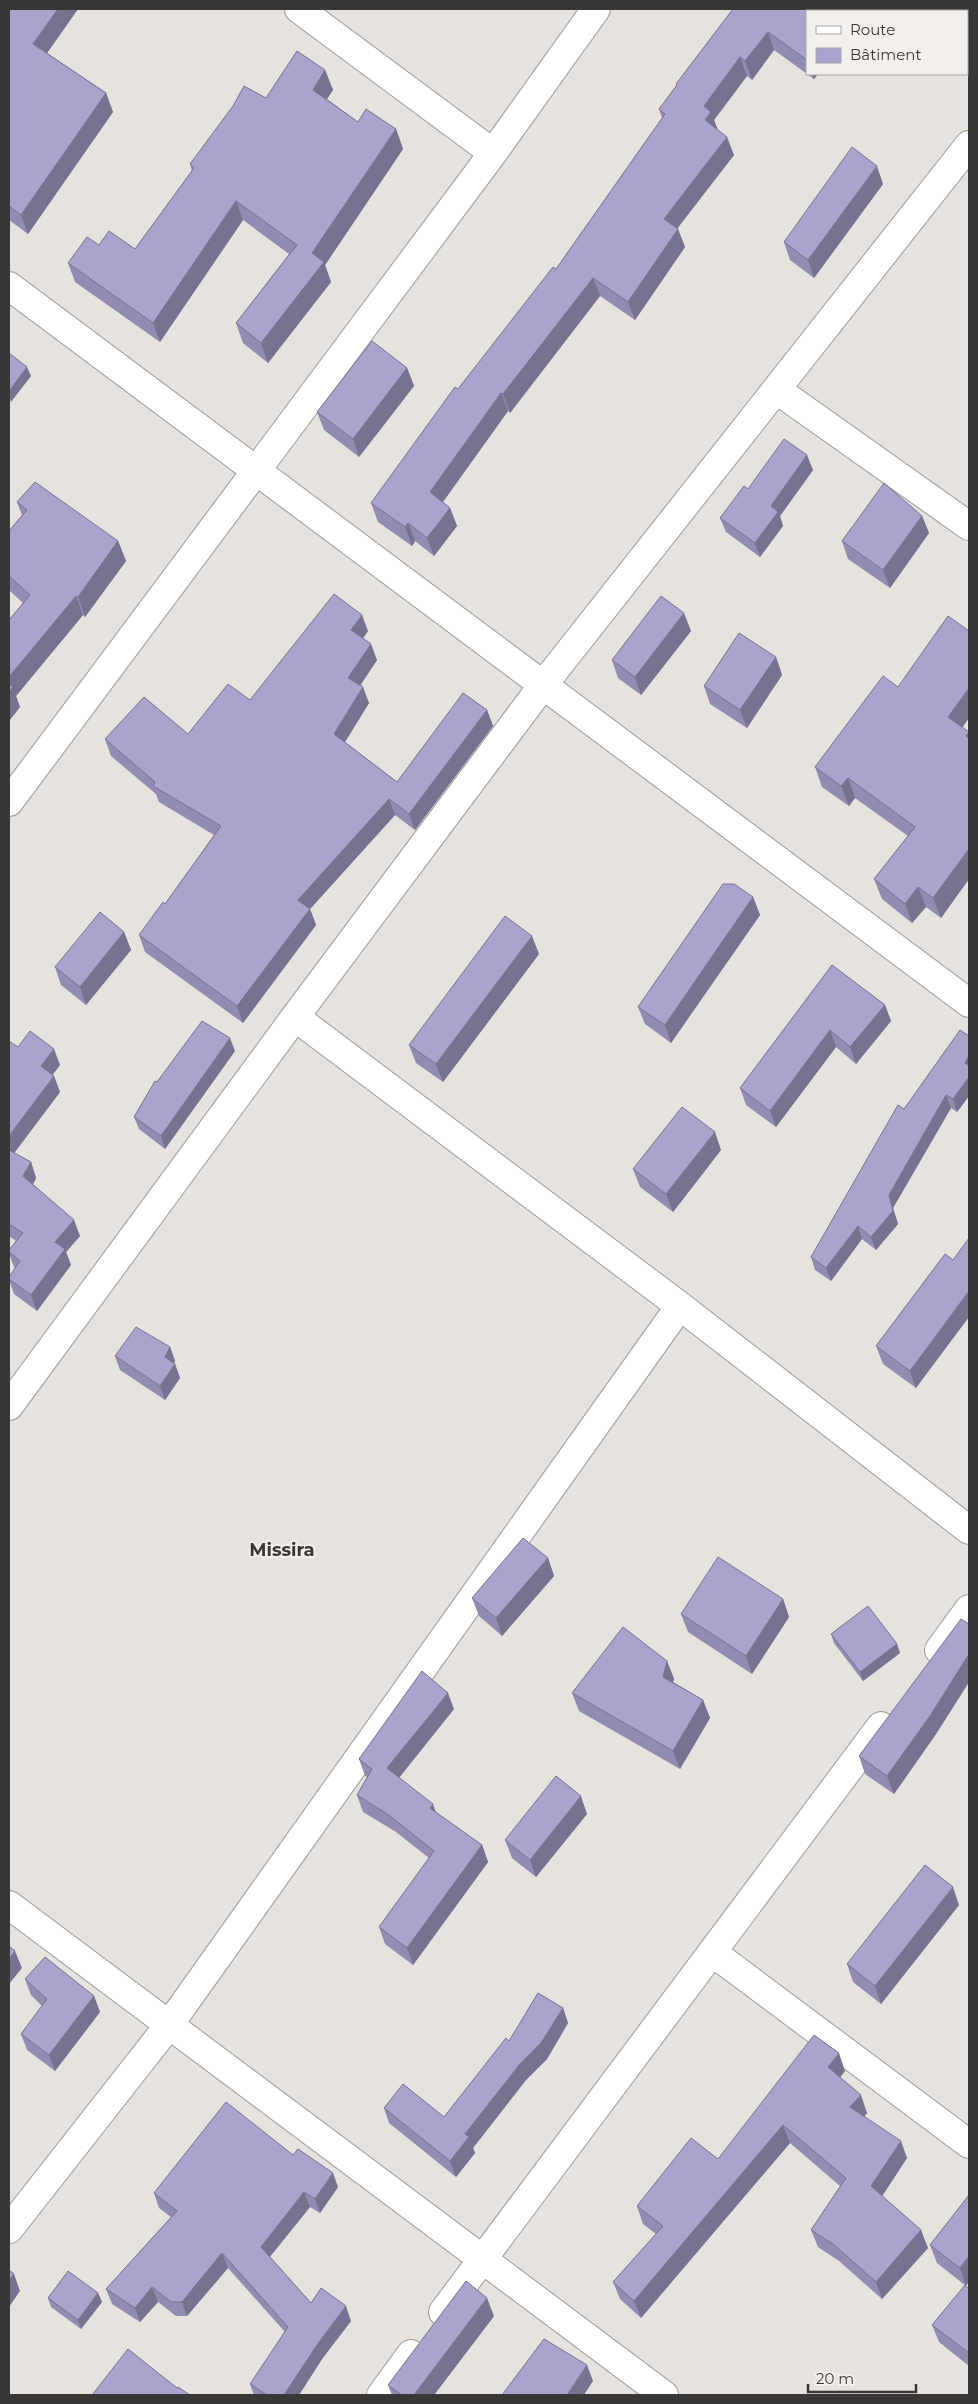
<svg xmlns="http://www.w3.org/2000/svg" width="978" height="2404" font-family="Montserrat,sans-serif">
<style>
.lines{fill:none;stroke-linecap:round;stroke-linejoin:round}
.minor-casing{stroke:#9e9a96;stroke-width:30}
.minor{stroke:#fff;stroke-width:28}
.wall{fill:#918cb1}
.shaded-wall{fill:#767290}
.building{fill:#a9a3ce;stroke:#767290}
.labels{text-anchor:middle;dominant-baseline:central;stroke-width:4;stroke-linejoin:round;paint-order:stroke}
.quarter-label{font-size:18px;font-weight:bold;fill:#383735;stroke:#f4efec}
</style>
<rect width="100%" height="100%" fill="#e7e2de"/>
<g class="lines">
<g class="minor-casing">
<path id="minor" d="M299,9l194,144
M9,286l960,717
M777,390l192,136
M9,802l484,-649 103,-144
M295,1017l385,289 289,224
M9,1406l286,-389 248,-332 426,-540
M939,1650l30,-41
M9,1905l655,490
M712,1952l257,192
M9,2229l160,-204 511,-719
M443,2312l438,-586
M381,2395l30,-41"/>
</g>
<use href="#minor" class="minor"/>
</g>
<path class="wall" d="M9,9h69l-31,44 59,40 7,19 -85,122 -19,-14z
M733,9l74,2v63h11l-4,5 -40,-29 -22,30 -5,-4 -33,44 3,9 17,26 -57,73 8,19 -50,73 -35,-24 -90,117 -2,-2 -65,91 7,6 7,18 -23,30 -19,-15 -3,5 -34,-24 -7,-19 87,-114 98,-120 106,-151 -3,-9 17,-23v-2z
M325,70l8,20 -6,9 31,23 38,7 7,20 -78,116 6,17 -63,81 -25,-20 -7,-20 53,-69 -46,-34 -83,122 -85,-60 -7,-19 31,-18 36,4 57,-78 -2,-7 76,-66z
M883,184l-69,94 -24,-18 -6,-18z
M407,368l7,18 -55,71 -35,-27 -7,-18z
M813,470l-33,46 3,10 -23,31 -34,-25 -6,-14 28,-29z
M17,502l101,39 8,20 -41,56 -2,-2 -67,81 4,11 -11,14v-101l14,-17 -14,-13v-59l13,-16z
M922,516l7,17 -39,55 -42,-29 -6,-18z
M368,631l-5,7 14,22 -17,25 9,18 -24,39 52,40 90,-72 6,16 -78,104 -20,-15 -85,94 6,16 -73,98 -98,-71 -6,-17 26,-31 49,-69 -55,-33 -3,-8 -45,-38 -6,-17 83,-5 62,-34z
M691,631l-50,64 -23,-17 -6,-18z
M776,657l6,18 -35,53 -37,-24 -6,-18z
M898,687l65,41 6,4v147l-28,39 -15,-11 -14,16 -30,-24 -8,-20 34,-43 -53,-38 -6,8 -27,-19 -7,-20z
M753,897l7,18 -89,128 -26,-19 -7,-17z
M124,932l7,18 -45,55 -25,-20 -6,-18z
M539,954l-96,128 -27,-19 -7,-18z
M832,965l53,40 6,16 -35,43 -20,-17 -60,80 -30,-22 -6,-17z
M969,1036v60l-12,16 -6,-4 -58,100 5,16 -22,26 -14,-11 -31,42 -16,-11 -4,-13 93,-148z
M9,1041l9,6 42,18 -7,9 7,18 -46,61 17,9 5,16 -3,6 47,52 -14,16 5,13 -34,46 -23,-17 -5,-14v-3l6,-9 -1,-1 -5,-13v-4l7,-9 -7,-5z
M235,1051l-70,98 -26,-20 -5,-12 23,-35z
M721,1150l-48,62 -33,-25 -7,-18z
M945,1254l-29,134 -33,-24 -7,-18z
M170,1347l5,14 -1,2 1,1 5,14 -15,22 -45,-30 -5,-14z
M548,1558l6,18 -52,60 -23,-20 -7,-18z
M783,1599l6,18 -37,57 -64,-42 -7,-18z
M969,1624v58l-33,52 -42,60 -29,-20 -6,-18z
M831,1634l66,10 3,9 -37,28 -29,-38z
M667,1661l7,18 -1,3 30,18 7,18 -30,51 -101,-58 -7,-18z
M454,1709l-55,69 37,35 46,32 6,17 -75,103 -28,-21 -6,-17 50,-69 -33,-26 -33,-20 -6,-17 11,-18 -3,-1 -6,-17z
M587,1814l-51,63 -24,-19 -7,-18z
M959,1905l-78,99 -28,-22 -6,-18z
M25,1979l69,17 6,16 -45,59 -28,-21 -6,-16 21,-28 -11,-11z
M563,2008l5,15 -21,36 -21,21 -53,68 2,5 -19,24 -67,-54 -5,-15 60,9z
M845,2071l-5,6 27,36 -3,3 43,42 -25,38 46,52 -46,51 -43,-38 -21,-14 -7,-17 29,-44 -50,-43 -149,175 -21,-19 -7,-17 43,-48 -13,-10 -6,-18 81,-47z
M338,2187l-18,26 -10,-6 -40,50 41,46 40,18 -29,38 -23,36h-45l-4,-11 35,-52 -57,-64 -41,48h-11l-18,-14 -18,20 -28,-18 -6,-15 65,-72 -12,-9 -5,-15z
M969,2195l-3,91 -29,-23 -7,-18z
M969,2289v77l-30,-24 -7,-17z
M98,2293l4,9 -21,27 -30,-22 -3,-9z
M494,2316l-60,79h-42l-4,-10z"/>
<path class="shaded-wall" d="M58,9h20l-38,54 -7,-19z
M844,9h20l-1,2h-20z
M768,32l6,18 -22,30 -7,-19z
M740,57l7,19 -33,44 4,10 -13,-10 -1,-14z
M325,70l8,20 -13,19 -7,-19z
M812,74h6l-4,5z
M106,93l7,19 -85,122 -7,-19z
M396,129l7,20 -78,116 6,17 -63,81 -7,-20 51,-90z
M727,137l7,18 -64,83 -6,-19z
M877,166l6,18 -69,94 -6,-18z
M236,201l7,19 -83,122 -7,-19z
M678,229l7,18 -50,73 -7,-18z
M593,278l7,18 -90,117 -7,-19z
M27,367l4,9 -20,26 -2,-8v-3z
M407,368l7,18 -55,71 -6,-18z
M501,393l7,18 -71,99 -7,-18z
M807,455l6,15 -33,46 3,10 -23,31 -5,-14 16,-37z
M450,508l7,18 -23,30 -7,-18z
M922,516l7,17 -39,55 -7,-18z
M408,523l7,18 -3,5 -7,-19z
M118,541l8,20 -41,56 -7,-20z
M76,596l7,19 -67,81 4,11 -11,14v-44z
M684,613l7,18 -50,64 -6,-18z
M362,615l6,16 -11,16 -6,-17z
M371,644l6,16 -23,35 -6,-17z
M776,657l6,18 -35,53 -7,-18z
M363,687l6,16 -29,47 -6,-16z
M969,688v30l-13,19 -8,-20z
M487,710l6,16 -78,104 -6,-16z
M969,732v14l-3,-10z
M848,778l7,20 -6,8 -8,-20z
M389,799l6,16 -85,94 6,16 -73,98 -6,-17 61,-106z
M969,849v30l-28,39 -8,-20z
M918,887l8,20 -14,16 -7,-19z
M753,897l7,18 -89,128 -6,-18z
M124,932l7,18 -45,55 -6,-18z
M532,936l7,18 -96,128 -7,-18z
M885,1005l6,16 -35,43 -6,-17z
M830,1030l6,17 -60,80 -6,-16z
M230,1038l5,13 -70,98 -4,-13z
M54,1049l6,16 -13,17 -6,-16z
M969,1055v21l-4,-13z
M54,1076l6,16 -51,68v-24z
M969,1077v19l-12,16 -4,-13z
M946,1095l5,13 -58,100 5,16 -22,26 -5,-13 18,-42z
M715,1132l6,18 -48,62 -7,-18z
M31,1162l5,16 -7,14 -6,-16z
M74,1220l6,16 -14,16 5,13 -34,46 -6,-16 24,-53z
M858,1226l4,13 -31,42 -5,-13z
M969,1291v26l-53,71 -6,-17z
M170,1347l5,14 -5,10 -5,-14z
M175,1364l5,14 -15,22 -5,-14z
M548,1558l6,18 -52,60 -6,-18z
M783,1599l6,18 -37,57 -6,-18z
M897,1644l3,9 -37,28 -3,-9z
M969,1654v28l-33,52 -42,60 -7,-18z
M667,1661l7,18 -5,16 -6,-18z
M448,1693l6,16 -61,76 -6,-17z
M703,1700l7,18 -30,51 -7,-18z
M581,1796l6,18 -51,63 -6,-17z
M433,1804l6,17 -9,-13z
M482,1845l6,17 -75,103 -6,-17z
M953,1887l6,18 -78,99 -6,-18z
M15,1951l7,17 -13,16v-25z
M94,1996l6,16 -45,59 -6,-16z
M563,2008l5,15 -21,36 -21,21 -53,68 2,5 -19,24 -6,-16 15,-27z
M839,2053l6,18 -11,14 -6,-18z
M861,2095l6,18 -10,12 -7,-18z
M783,2125l7,18 -149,175 -7,-17z
M901,2141l6,17 -30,46 -6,-18z
M333,2173l5,14 -18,26 -5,-14z
M304,2192l6,15 -44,54 -5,-14z
M921,2230l7,18 -46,51 -6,-17z
M222,2253l6,15 -41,48 -5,-14z
M969,2256v26l-3,4 -6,-18z
M14,2274l6,17 -11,16v-27z
M152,2287l6,15 -18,20 -5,-14z
M98,2293l4,9 -21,27 -3,-9z
M487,2298l7,18 -60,79h-20z
M346,2306l5,15 -29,38 -23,36h-15l33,-50z
M587,2365l6,16 -9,14h-17z"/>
<path class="building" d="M9,9h49l-25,35 73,49 -85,122 -12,-9z
M733,9h111l-1,2h-36v49l-39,-28 -23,29 -5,-4 -36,49 7,6 -6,8 22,17 -63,82 14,10 -50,73 -35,-24 -90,116 -2,-1 -71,99 20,16 -23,30 -19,-15 -3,4 -34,-24 84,-116 3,2 95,-122 3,2 109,-155 -6,-5 18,-24 -1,-1z
M297,51l28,19 -12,20 45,32 8,-13 30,20 -84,124 12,9 -63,81 -25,-20 61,-78 -61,-44 -83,122 -85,-60 19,-26 12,8 10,-14 26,18 59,-81 -4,-4 43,-58 11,-20 22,12z
M852,147l25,19 -69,94 -24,-18z
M372,341l35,27 -54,71 -36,-27z
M9,353l18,14 -18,24z
M784,439l23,16 -36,51 7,6 -23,31 -35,-25 24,-32 4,3z
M35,482l83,59 -40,56 -2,-1 -67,81v-57l21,-25 -21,-19v-45l18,-21 -10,-8z
M884,483l38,33 -39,54 -41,-29z
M334,594l28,21 -11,15 20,14 -23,34 15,9 -29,47 63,48 66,-89 24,17 -78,104 -20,-15 -91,101 12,9 -73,97 -98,-71 24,-33 2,2 56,-78 -68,-40 2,-4 -50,-43 39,-42 44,37 40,-50 22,16z
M661,596l23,17 -49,64 -23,-17z
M948,616l21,15v57l-21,29 21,15 -3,4 3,3v110l-36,49 -15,-11 -13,17 -31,-25 41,-52 -67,-49 -7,8 -26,-19 68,-91 15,11z
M739,633l37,24 -36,53 -36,-24z
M9,684l4,3 -4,5z
M723,884h11l19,13 -88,128 -27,-18z
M100,912l24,20 -44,55 -25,-20z
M505,916l27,20 -96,128 -27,-19z
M832,965l53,40 -35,42 -20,-17 -60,81 -30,-23z
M202,1021l28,17 -69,98 -27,-19 21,-36 2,1z
M960,1030l9,6v19l-4,8 4,3v11l-16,22 -7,-4 -57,100 4,16 -22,26 -13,-11 -32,42 -15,-11 87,-152 6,4z
M30,1031l24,18 -13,17 13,10 -45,60v-95l9,6z
M682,1107l33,25 -49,62 -33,-25z
M9,1150l22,12 -8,14 51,44 -19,22 10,7 -34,46 -22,-16v-2l11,-16 -11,-9v-2l14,-17 -14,-9z
M969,1238v53l-59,80 -34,-25 69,-92 8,6z
M136,1327l34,20 -5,10 10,7 -15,22 -45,-30z
M523,1538l25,20 -52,60 -24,-20z
M718,1557l65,42 -37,57 -65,-42z
M868,1606l29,38 -37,28 -29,-38z
M961,1619l8,5v30l-39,62 -43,60 -28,-20z
M623,1627l44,34 -4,16 40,23 -30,51 -101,-58z
M422,1671l26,22 -61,75 46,36 -3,4 52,37 -75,103 -28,-21 55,-76 -44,-35 -33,-21 15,-26 -13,-10z
M556,1776l25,20 -51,64 -25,-20z
M925,1865l28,22 -78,99 -28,-22z
M9,1946l6,5 -6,8z
M45,1957l49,39 -45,59 -28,-21 26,-35 -22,-20z
M538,1993l25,15 -22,35 -21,21 -55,70 4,3 -19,24 -66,-53 19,-24 41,33 62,-79 3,3z
M814,2035l25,18 -11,14 33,28 -11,12 51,34 -30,45 50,44 -45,52 -43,-38 -22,-14 35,-52 -63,-53 -149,176 -21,-19 50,-56 -26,-20 54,-68 27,21z
M226,2102l67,53 5,-6 35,24 -18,26 -11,-7 -43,55 50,56 10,-15 25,18 -29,39 -33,50h-17l-17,-11 38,-57 -66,-74 -40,49h-11l-19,-15 -17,21 -29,-19 71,-78 -23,-18z
M969,2195v61l-9,12 -30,-23z
M9,2270l5,4 -5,6z
M68,2271l30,22 -20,27 -30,-22z
M466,2281l21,17 -73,97h-12l-14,-10z
M965,2285l4,4v64l-37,-28z
M544,2339l43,26 -20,30h-65z
M128,2349l49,39 1,-1 12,8h-98z"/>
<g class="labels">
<g class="quarter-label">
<text x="282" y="1550">Missira</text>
</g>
</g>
<rect width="978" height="2404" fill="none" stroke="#383735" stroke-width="20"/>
<rect x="806" y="10" width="162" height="65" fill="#f4efec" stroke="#a9a5a3"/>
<rect x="816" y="26" width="25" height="8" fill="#ffffff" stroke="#a9a5a3"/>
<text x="850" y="35" font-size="15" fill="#383735">Route</text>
<rect x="816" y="48" width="25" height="15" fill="#a9a3ce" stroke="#a9a5a3"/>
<text x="850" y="60" font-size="15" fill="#383735">Bâtiment</text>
<path d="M808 2384v8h108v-8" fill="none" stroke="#383735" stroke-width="2.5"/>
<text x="816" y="2384" font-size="15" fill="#383735" stroke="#f4efec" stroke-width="4" paint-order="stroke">20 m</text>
</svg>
